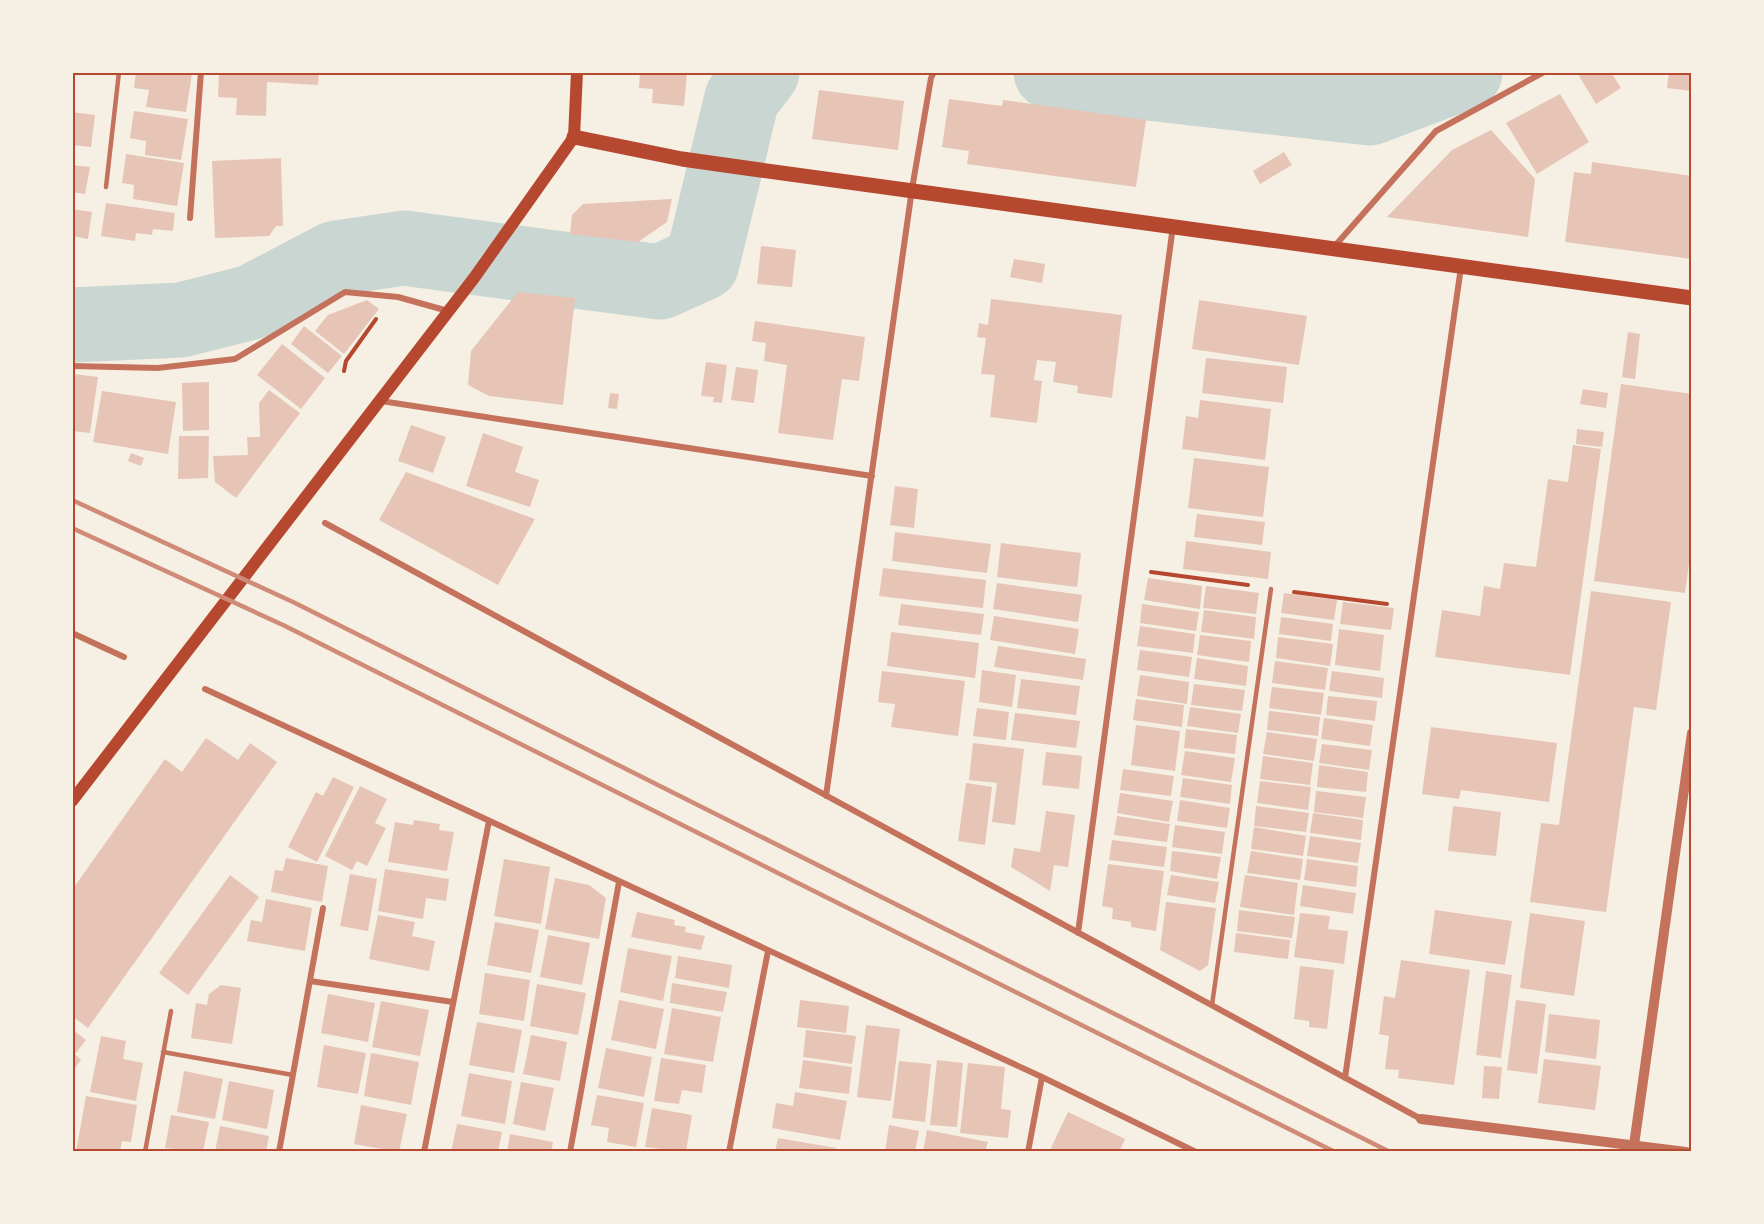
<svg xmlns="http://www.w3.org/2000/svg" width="1764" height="1224" font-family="'IBM Plex Sans',sans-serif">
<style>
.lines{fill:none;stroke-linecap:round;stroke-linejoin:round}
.river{stroke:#c9d6d2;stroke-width:75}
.building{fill:#e6c5b7}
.path{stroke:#b5482f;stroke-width:4}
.service{stroke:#c5725c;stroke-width:4.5}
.minor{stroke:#c5725c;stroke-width:6}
.tertiary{stroke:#c5725c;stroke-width:10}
.secondary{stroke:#b5482f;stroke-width:12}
.primary{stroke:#b5482f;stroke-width:15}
.rail{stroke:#cf8b77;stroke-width:4.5}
.neatline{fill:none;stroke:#b5482f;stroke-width:2}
</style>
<rect width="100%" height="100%" fill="#f6efe4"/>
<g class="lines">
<path class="river" d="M1051,72l319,36 95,-36
M72,325l109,-5 71,-18 84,-44 68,-10 256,34 42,-19 40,-165 20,-26"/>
</g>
<path class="building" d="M136,72l56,2 -6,38 -40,-5 3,-17 -15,-2z
M219,72h100l-1,13 -51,-3 -1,34 -30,-1 1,-17 -19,-1z
M640,72h47l-3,34 -32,-3 1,-14 -14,-1z
M1585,72h26l10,16 -25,16 -17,-28z
M1669,72h23v19l-25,-3z
M819,90l85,11 -6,49 -86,-11z
M1560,94l29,48 -52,32 -31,-51z
M949,99l53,7 1,-6 143,20 -10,67 -169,-23 2,-13 -27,-4z
M134,111l54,8 -7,41 -36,-5 1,-14 -16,-3z
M72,112l23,3 -4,32 -19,-2z
M1491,130l44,49 -7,58 -141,-20 65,-67z
M1284,152l8,13 -32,19 -7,-13z
M126,154l58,9 -7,43 -44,-7 1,-14 -12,-2z
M281,158l2,68h-7l-7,10 -54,2 -3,-77z
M1592,162l100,14v83l-127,-17 9,-70 17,2z
M72,165l18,2 -5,27 -13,-2z
M672,199l-5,23 -29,20 -68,-8 2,-19 11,-11z
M106,203l69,10 -2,18 -20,-2 -1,6 -16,-2 -1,8 -34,-5z
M72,209l20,3 -4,27 -16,-3z
M761,246l35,4 -4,37 -35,-3z
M1014,259l31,5 -3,19 -32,-6z
M518,292l57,6 -12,107 -74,-9 -21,-11 3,-34z
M991,299l131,16 -10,83 -35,-5 1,-7 -25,-4 3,-20 -19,-2 -3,20 8,1 -5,42 -47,-6 5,-42 -14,-1 5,-36 -9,-1 2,-14 9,2z
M367,300l12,9 -35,45 -29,-23 13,-16z
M1199,300l108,16 -8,49 -107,-16z
M755,321l110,16 -6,44 -17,-2 -9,61 -55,-7 9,-68 -23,-4 2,-18 -14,-2z
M304,326l38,30 -14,17 -37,-29z
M1628,332l12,2 -5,45 -13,-2z
M282,344l43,34 -24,31 -44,-34z
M1206,358l81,9 -4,36 -81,-10z
M706,362l21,3 -5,38 -9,-1 1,-5 -13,-1z
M736,367l22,3 -4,33 -23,-3z
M74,374l24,3 -8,56 -18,-2z
M209,382v48l-26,1 -1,-48z
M1621,384l71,10v148l-7,51 -91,-12z
M1583,389l25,4 -2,15 -26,-4z
M269,390l31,23 -64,85 -21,-16 -2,-26 35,-1 -1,-18h13l-1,-34z
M102,391l74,11 -8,52 -75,-12z
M610,393l9,1 -2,15 -9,-1z
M1200,400l71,9 -6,51 -83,-11 4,-33 12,2z
M411,425l35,12 -13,36 -35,-12z
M1577,429l27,3 -2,15 -26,-3z
M483,433l40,14 -8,25 24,8 -9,27 -64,-21z
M179,436h30l-1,42 -30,1z
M1573,445l28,4 -31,226 -135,-18 7,-47 38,6 4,-30 16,3 4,-26 32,4 12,-88 20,3z
M131,453l13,5 -3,8 -13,-5z
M1194,458l75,9 -6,50 -75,-9z
M406,472l129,47 -37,66 -119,-65z
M895,486l23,3 -4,39 -24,-3z
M1197,514l68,8 -3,23 -68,-8z
M895,532l96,12 -4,29 -95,-12z
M1186,541l85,11 -3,27 -85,-10z
M1001,543l80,10 -4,34 -80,-10z
M883,568l103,12 -3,28 -104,-12z
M1148,578l54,8 -2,23 -56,-9z
M997,583l85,12 -4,27 -85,-13z
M1206,586l53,7 -3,21 -53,-6z
M1591,591l80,11 -15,108 -22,-3 -28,205 -76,-10 11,-79 18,2z
M1284,593l53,7 -3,20 -53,-7z
M1343,602l51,6 -3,22 -51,-6z
M901,604l83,10 -3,21 -83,-10z
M1142,604l57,8 -3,19 -56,-8z
M1204,610l52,7 -2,22 -53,-7z
M994,616l85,13 -4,25 -85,-14z
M1281,617l52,7 -2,17 -52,-7z
M1140,626l55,8 -2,19 -56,-7z
M1339,629l45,6 -4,36 -45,-6z
M891,632l88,11 -4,35 -88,-12z
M1200,635l51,6 -2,21 -52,-7z
M1278,637l55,7 -3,22 -54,-8z
M998,646l88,13 -3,21 -89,-13z
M1140,650l52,7 -3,20 -52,-7z
M1197,658l51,8 -2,20 -52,-7z
M1275,661l53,7 -3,22 -53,-7z
M982,670l34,5 -4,32 -33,-5z
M882,671l83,10 -7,55 -67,-9 4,-23 -17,-2z
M1332,671l52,7 -2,20 -53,-7z
M1140,675l49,7 -2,22 -50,-8z
M1021,679l59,7 -4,29 -59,-7z
M1194,684l51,6 -3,21 -51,-6z
M1272,687l52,6 -3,22 -52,-7z
M1328,696l49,5 -2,20 -49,-6z
M1136,699l48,6 -2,22 -49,-7z
M1190,707l51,7 -3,19 -51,-7z
M977,708l32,4 -3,28 -33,-4z
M1269,711l51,6 -2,19 -51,-6z
M1015,713l65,8 -4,27 -65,-8z
M1324,718l49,7 -3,21 -49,-7z
M1136,725l44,6 -5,40 -44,-6z
M1431,727l126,16 -8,59 -88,-12 -2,9 -37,-5z
M1186,729l51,6 -2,19 -51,-6z
M1267,732l50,7 -3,22 -51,-7z
M206,738l32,22 12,-17 27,19 -189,266 -16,-12v-126l93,-131 17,13z
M973,743l51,6 -9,76 -23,-3 5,-39 -28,-3z
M1322,744l50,6 -3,20 -50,-7z
M1185,751l50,7 -4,24 -50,-7z
M1046,752l36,4 -3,33 -37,-4z
M1263,756l50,7 -3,22 -50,-6z
M1319,765l49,7 -2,20 -49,-5z
M1123,769l51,7 -3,20 -51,-6z
M333,777l21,10 -37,75 -29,-15 28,-55 7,4z
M1183,778l49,7 -2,19 -50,-7z
M1260,781l51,6 -3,23 -51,-7z
M966,783l26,4 -7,58 -27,-4z
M360,786l27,13 -12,24 11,5 -19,38 -10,-5 -5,9 -27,-14z
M1316,791l50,6 -3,21 -49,-6z
M1120,793l53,8 -4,21 -52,-9z
M1180,800l50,8 -3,20 -50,-7z
M1256,806l53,7 -3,19 -52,-6z
M1453,806l48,6 -5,44 -48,-5z
M1046,811l29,4 -7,52 -14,-2 -4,26 -39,-24 3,-19 26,4z
M1313,813l50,7 -2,20 -51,-7z
M1117,816l53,8 -3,18 -53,-7z
M414,820l26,4 -1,6 15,2 -7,39 -59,-9 7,-40 18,3z
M1175,825l50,7 -3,22 -50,-7z
M1254,827l52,9 -3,20 -52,-7z
M1310,836l51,7 -3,20 -51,-7z
M1112,840l55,7 -3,20 -55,-7z
M1172,851l49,6 -4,22 -47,-8z
M1251,851l52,8 -3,21 -53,-7z
M286,858l42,8 -6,36 -51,-10 4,-22 8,1z
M504,859l46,8 -9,57 -47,-8z
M1307,859l51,7 -2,21 -52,-7z
M1108,864l56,7 -8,60 -25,-4v-5l-19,-3 1,-11 -11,-2z
M385,869l64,10 -3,22 -20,-3 -3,21 -45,-8z
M350,874l27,5 -9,52 -28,-5z
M230,875l29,22 -71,98 -29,-22z
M1171,875l48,7 -4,21 -48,-8z
M1245,875l53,8 -4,32 -54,-8z
M555,878l34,7 17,13 -7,41 -54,-10z
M1303,885l53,8 -3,21 -53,-8z
M266,899l46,9 -7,43 -58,-10 4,-21 11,2z
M1166,902l50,6 -8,57 -8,6 -40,-21z
M1239,910l56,7 -3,21 -55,-7z
M1435,910l77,11 -7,44 -76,-11z
M637,912l38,8 -1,5 12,2 -1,5 20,4 -4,14 -70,-13z
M1300,913l30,3 -2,13 20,2 -4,33 -50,-7z
M1530,913l55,8 -11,75 -54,-8z
M378,915l37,7 -3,14 23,5 -6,30 -60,-12z
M495,922l44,8 -8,43 -44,-8z
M1236,933l54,7 -2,19 -54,-7z
M548,935l42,8 -8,42 -42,-8z
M628,948l44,8 -9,45 -43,-9z
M678,956l54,9 -3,23 -54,-10z
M1401,960l69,10 -16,115 -56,-7 1,-8 -14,-1 4,-33 -10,-2 5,-38 11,2z
M1300,966l34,4 -7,59 -18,-2v-6l-15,-2z
M1486,971l26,4 -11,83 -25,-3z
M485,973l45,7 -6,41 -45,-7z
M672,983l55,9 -4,20 -53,-9z
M537,984l49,9 -8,42 -48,-9z
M221,985l20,3 -9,56 -41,-6 5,-35 11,2 2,-11z
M328,994l47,9 -7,39 -47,-9z
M619,1000l45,9 -8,40 -45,-9z
M800,1000l49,6 -3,27 -49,-6z
M1516,1000l30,4 -9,70 -30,-4z
M381,1001l48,9 -9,46 -48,-9z
M672,1008l49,9 -8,45 -49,-8z
M1549,1014l51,6 -4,39 -51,-7z
M477,1022l45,8 -8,43 -45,-8z
M866,1025l34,4 -9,72 -34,-4z
M72,1029l14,11 -11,14 6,6 -9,12z
M806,1030l50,6 -4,28 -49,-7z
M531,1035l36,7 -7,39 -37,-7z
M101,1036l25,5 -3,18 20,4 -7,38 -46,-9z
M324,1045l42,8 -8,41 -41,-7z
M606,1048l46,9 -8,40 -46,-9z
M371,1053l48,9 -8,43 -47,-9z
M661,1058l45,7 -4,28 -20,-3 -3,14 -25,-3z
M1544,1059l57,7 -6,44 -57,-7z
M803,1060l49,7 -3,27 -50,-6z
M937,1060l26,3 -6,64 -27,-2z
M899,1061l32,3 -6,58 -33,-4z
M968,1063l37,4 -4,42 10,1 -3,28 -48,-5z
M1484,1066l18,1 -3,32 -17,-1z
M184,1071l39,8 -8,40 -38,-7z
M469,1073l43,8 -7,43 -44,-8z
M229,1081l45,9 -7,39 -45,-9z
M521,1082l33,6 -9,43 -32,-7z
M795,1092l52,9 -7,39 -68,-12 4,-25 17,3z
M597,1095l47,8 -8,44 -29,-5 2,-14 -18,-3z
M86,1096l51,9 -6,37 -9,-1 -2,11h-44z
M361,1105l46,9 -8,38 -45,-8z
M652,1108l40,7 -6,37 -41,-5z
M1068,1112l57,27 -6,13h-64l-5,-2z
M171,1115l38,7 -6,30 -38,-4z
M457,1124l45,8 -4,20h-47z
M889,1125l30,6 -4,21h-30z
M220,1126l49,10 -3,16h-51z
M927,1130l61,12 -3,10h-62z
M510,1134l43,8 -2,10h-44z
M778,1138l58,10 -1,4h-60z"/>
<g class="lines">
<path class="path" d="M344,371l2,-10 30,-42
M1151,572l97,13
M1294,592l93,12"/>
<path class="service" d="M106,187l13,-115
M1212,1005l59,-416
M163,1052l130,23
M145,1152l26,-141"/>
<path class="minor" d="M190,218l11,-146
M1333,248l103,-117 108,-59
M72,366l86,2 77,-9 110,-67 53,5 50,14
M381,401l491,75
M325,523l1096,596
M72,633l52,24
M205,689l837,388 154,75
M826,796l86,-607 19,-111 3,-6
M1078,933l95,-707
M310,981l143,21
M1345,1078l116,-811
M279,1152l44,-244
M424,1152l65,-331
M570,1152l49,-270
M729,1152l39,-201
M1028,1152l14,-75"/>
<path class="tertiary" d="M1421,1119l265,33
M1634,1145l58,-412"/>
<path class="secondary" d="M72,801l402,-523 100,-141 3,-65"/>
<path class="primary" d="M574,137l108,22 78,11 932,128"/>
<path class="rail" d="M72,500l221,102 1097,550
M72,528l211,97 1052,527"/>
</g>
<rect width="1764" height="1224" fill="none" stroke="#f6efe4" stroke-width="147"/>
<rect x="74" y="74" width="1616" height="1076" class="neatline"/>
</svg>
